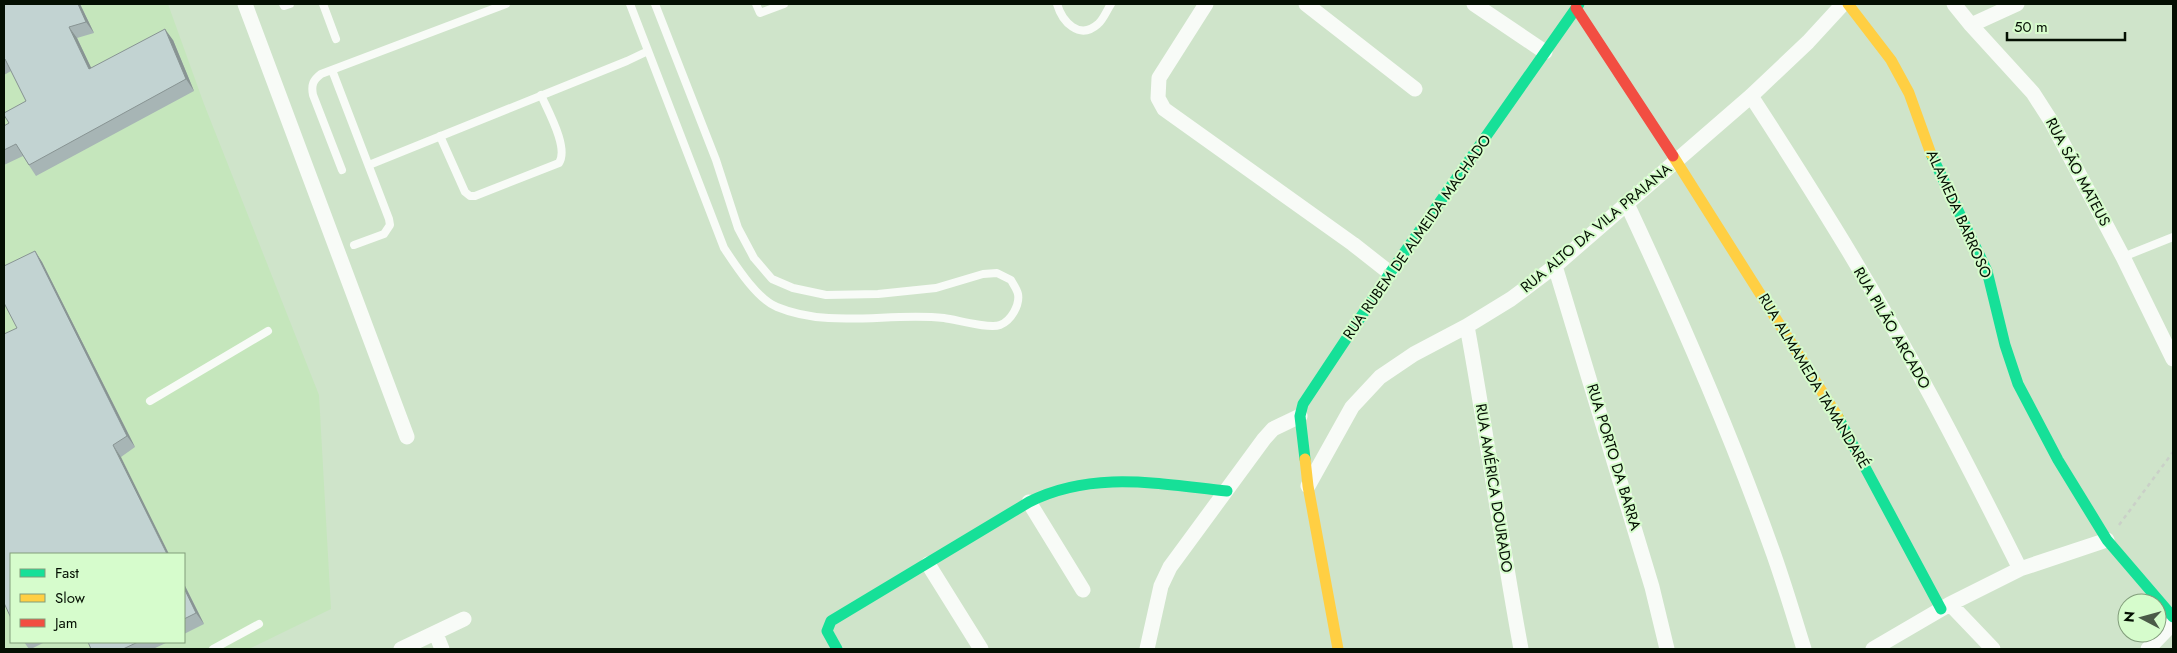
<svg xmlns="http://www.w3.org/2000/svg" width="2177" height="653" font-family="Jost,sans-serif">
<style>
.built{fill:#c5e6bc;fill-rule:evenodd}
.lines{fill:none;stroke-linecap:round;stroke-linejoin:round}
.path{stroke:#cad0c8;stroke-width:2.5;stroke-dasharray:4 4;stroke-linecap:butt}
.lane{stroke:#f8fbf7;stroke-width:8}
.street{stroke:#f8fbf7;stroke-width:15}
.fast{stroke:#16e098;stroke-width:11}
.slow{stroke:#ffcf43;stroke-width:11}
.jam{stroke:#f24e42;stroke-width:11}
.wall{fill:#a7b5b5}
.shaded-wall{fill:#889493}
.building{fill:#c2d3d2;stroke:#889493}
.labels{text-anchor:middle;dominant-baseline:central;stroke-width:4;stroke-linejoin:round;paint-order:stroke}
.street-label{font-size:15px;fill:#040f02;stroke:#d6fccc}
</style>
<rect width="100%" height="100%" fill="#cfe4ca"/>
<path class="built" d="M4,4h164l36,100 115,291 12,214 -82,40h-245zM11,554h173v88h-173z"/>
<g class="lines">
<path class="path" d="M2119,525l54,-73"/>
<path class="lane" d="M283,4l1,2 6,-2
M323,4l13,35
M630,4l94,244c12,18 33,51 53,59 53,22 112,5 167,11 14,2 45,11 56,7 11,-4 20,-20 18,-31 -1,-5 -5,-10 -7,-14l-14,-7 -14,1 -47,14 -58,6 -52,1 -33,-7 -21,-9 -18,-21 -16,-30 -22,-68 -61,-156
M756,4l4,9 24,-9
M1057,4c5,17 22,37 41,20 5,-4 9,-14 13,-20
M332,70l57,149 1,6 -6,9 -30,11
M440,136l25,56 5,4h5l84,-33c10,-15 -11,-52 -18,-68
M369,165l258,-104 21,-10
M342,170l-29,-75c-2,-10 0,-15 8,-21l185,-70
M2123,257l50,-20
M150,401l118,-70
M213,649l46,-25"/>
<path class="street" d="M245,4l162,433
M1206,4l-47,74 -1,20 6,11 189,135 37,29
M1306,4l109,85
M1474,4l71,48
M1954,4l17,21 62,68 18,28 72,136 50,102
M1971,25l46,-21
M1751,96c28,43 56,87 83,131 68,110 128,226 186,342
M1627,204c52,111 102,225 143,340 13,35 23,70 34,105
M1555,266l97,321 15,62
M1467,326c20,108 34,216 54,323
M1308,486l44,-79 28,-30 34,-23 53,-28 44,-27 44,-33 196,-170 57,-54 35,-38
M1029,502l54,88
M928,564l53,85
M1950,604l43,45
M436,634l6,15
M401,649l63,-30
M1147,649l14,-63 9,-19 94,-128 9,-10 27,-13
M1873,649l77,-45 70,-35 87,-29
M2148,649l25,-26"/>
<path class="fast" d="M1931,154l56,117 18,74 13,39 40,76 49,80 66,77
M1838,417l103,192
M1305,459l-5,-43 3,-12 87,-131 189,-269
M837,649l-10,-18 4,-10 198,-119c64,-32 129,-18 198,-11"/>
<path class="slow" d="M1848,4l43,56 18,33 22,61
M1673,156l165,261
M1305,459l3,27 30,163"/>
<path class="jam" d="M1576,8l97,148"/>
</g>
<path class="wall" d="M4,4h76l14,29 -17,5 14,30 82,-28 21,51 -158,85 -13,-20 -19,9v-39l5,-3 17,-22 -15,-30 -7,4z
M35,251l7,11 93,185 -14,10 -104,-129z
M184,584l20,40 -20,10z
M24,642h21l-14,7h-2z
M88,642h80l-15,7h-62z"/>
<path class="shaded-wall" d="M78,4h2l14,29 -8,-11z
M69,27l8,11 20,42 -8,-11z
M165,29l8,11 21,51 -8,-12z
M35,251l7,11 93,185 -8,-11z
M113,445l8,12 48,97h-2z
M184,584l20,40 -8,-11 -12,-25z"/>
<path class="building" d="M4,4h74l8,18 -17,5 20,42 76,-40 21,50 -157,86 -13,-21 -12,6v-24l5,-3 -5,-8v-2l22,-12 -21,-42 -1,1z
M35,251l92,185 -14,9 54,109h-156v64l-7,-15v-269l13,-6 -13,-25v-37z
M184,588l12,25 -12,6z
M88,642h50l-15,7h-32z"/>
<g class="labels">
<g class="street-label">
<text transform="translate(2078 172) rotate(62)">RUA SÃO MATEUS</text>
<text transform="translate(1959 214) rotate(66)">ALAMEDA BARROSO</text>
<text transform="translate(1596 228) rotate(-40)">RUA ALTO DA VILA PRAIANA</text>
<text transform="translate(1417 237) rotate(-55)">RUA RUBEM DE ALMEIDA MACHADO</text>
<text transform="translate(1892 328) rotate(60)">RUA PILÃO ARCADO</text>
<text transform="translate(1814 381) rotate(59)">RUA ALMAMEDA TAMANDARÉ</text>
<text transform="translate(1614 457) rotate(73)">RUA PORTO DA BARRA</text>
<text transform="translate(1494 488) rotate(81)">RUA AMÉRICA DOURADO</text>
</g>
</g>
<rect width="2177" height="653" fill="none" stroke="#040f02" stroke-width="10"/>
<rect x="10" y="553" width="175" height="90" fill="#d6fccc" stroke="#829d7b"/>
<rect x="20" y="569" width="25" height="8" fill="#16e098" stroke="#829d7b"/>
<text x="55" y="578" font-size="15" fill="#040f02">Fast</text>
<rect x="20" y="594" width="25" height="8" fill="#ffcf43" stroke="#829d7b"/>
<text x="55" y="603" font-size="15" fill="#040f02">Slow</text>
<rect x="20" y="619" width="25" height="8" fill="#f24e42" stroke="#829d7b"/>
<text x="55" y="628" font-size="15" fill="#040f02">Jam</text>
<g transform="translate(2142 618) rotate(276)"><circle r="24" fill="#d6fccc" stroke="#829d7b"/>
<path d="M0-4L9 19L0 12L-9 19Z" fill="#4b5a48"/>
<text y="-8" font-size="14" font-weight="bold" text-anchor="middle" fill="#040f02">N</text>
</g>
<path d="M2007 32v8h118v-8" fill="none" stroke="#040f02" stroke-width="2.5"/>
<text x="2014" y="32" font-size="15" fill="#040f02" stroke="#d6fccc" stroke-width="4" paint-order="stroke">50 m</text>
</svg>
